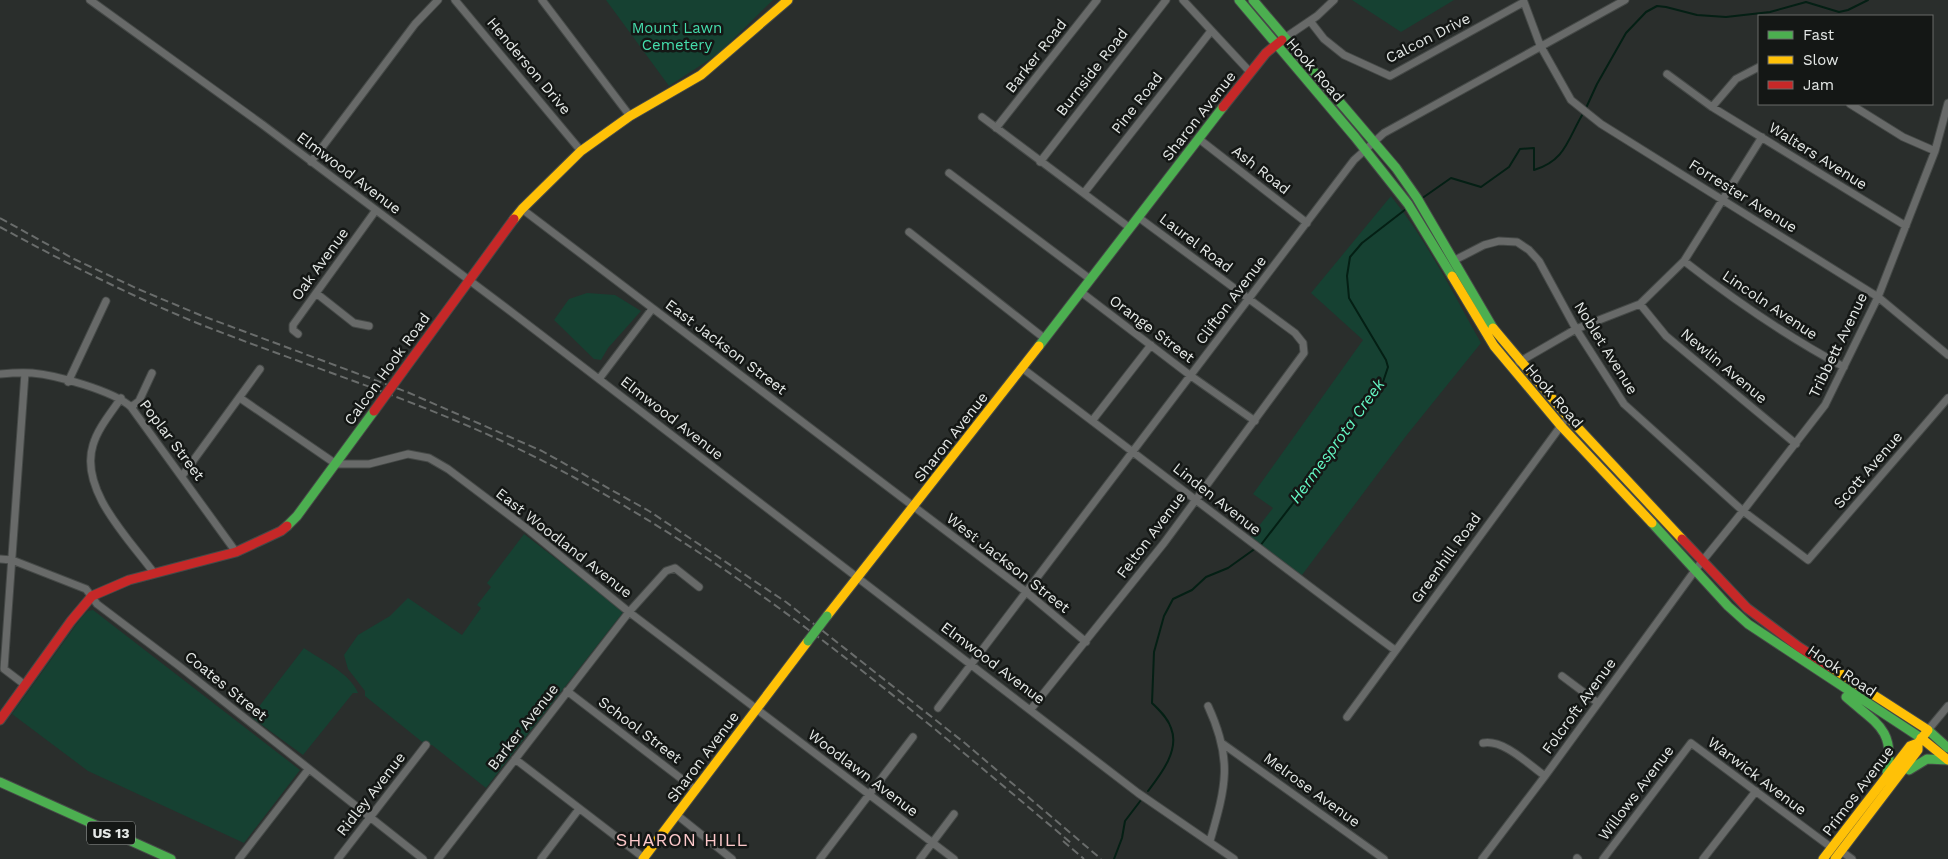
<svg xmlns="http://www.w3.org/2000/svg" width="1948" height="859" font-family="'Work Sans',sans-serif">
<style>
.green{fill:#164132}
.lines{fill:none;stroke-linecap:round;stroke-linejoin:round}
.stream{stroke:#041f14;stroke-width:2}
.street-casing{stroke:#454947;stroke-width:9}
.fast-casing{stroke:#454947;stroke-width:11}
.slow-casing{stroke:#454947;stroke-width:11}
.jam-casing{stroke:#454947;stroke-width:11}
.street{stroke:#686a69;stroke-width:7}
.fast{stroke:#4caf50;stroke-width:9}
.slow{stroke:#ffc107;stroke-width:9}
.jam{stroke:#c62828;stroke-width:9}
.rail{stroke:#696c6b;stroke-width:2;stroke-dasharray:8 4;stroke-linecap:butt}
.fast-bridge-casing{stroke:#454947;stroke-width:11;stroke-linecap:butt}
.jam-bridge-casing{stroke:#454947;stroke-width:11;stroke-linecap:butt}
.fast-bridge{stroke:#4caf50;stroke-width:9}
.jam-bridge{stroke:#c62828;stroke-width:9}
.labels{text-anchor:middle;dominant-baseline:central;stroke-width:5;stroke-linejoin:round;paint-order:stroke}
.shield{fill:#141715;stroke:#a6aaa8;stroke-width:1}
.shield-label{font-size:14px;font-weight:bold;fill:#e5e9e7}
.park-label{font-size:15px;fill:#45ddac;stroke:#141715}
.street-label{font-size:15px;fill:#e5e9e7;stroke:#141715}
.water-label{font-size:16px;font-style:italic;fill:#64f7c4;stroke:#141715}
.quarter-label{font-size:18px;letter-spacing:1px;fill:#fdc9ca;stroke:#141715}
</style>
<rect width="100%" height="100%" fill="#2a2e2c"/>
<path class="green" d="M606,0h167l-55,54 -49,32z
M1352,0h102l-53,32z
M1391,196c36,45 62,97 90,147l-75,93 -107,143 -51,-39 25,-32 -20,-14 110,-154 -52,-47z
M587,293l28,2 26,16 -33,37 -7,12 -7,-1 -40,-39 15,-21z
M524,534l100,77 -138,177 -54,-43h-6l-61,-49v-5l-17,-22 -4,-14 14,-20 32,-19 18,-18 54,37 19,-27 -4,-3 14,-18 -4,-4z
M93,610l207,160 -56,73 -156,-72 -76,-57 69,-96 7,-7z
M304,648c17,12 46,25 54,45h-5l-50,62 -52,-38z"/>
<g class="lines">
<path class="stream" d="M1586,108l11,-24 29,-51 20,-21 11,-6 9,1 31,8 29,2 44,-5 36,-10 33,10 9,-2 20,-10
M1421,199l30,-21 30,9 28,-20 11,-18 14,-1v22c33,-10 34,-33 50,-58
M1260,546l51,-66 46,-68 26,-30 5,-15 -2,-7 -37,-62 -2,-22 3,-19 12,-14 44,-34
M1148,791c13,-17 32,-41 23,-63 -3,-10 -12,-18 -19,-25l2,-51 10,-36 9,-17 19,-9 14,-13 22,-9 28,-20
M1114,859l8,-21 3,-17 16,-21"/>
<g class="street-casing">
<path id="street" d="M90,0l173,125 255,192 620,476 96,66
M455,0l126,151
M542,0l88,116
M1183,0l67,72
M1310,21l14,18 20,16 46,21 134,-74 16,43 31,55 30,24 277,173 70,58
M1286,37l31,-21 17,-16
M1667,74l45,33 194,119
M1850,104l53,33 32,14
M1712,107l24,-28 23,-12
M982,117l148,111
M996,128l101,-128
M1199,139l108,84
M311,162l104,-138 23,-24
M1040,162l126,-162
M949,173l141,106
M1084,193l127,-162
M522,209l503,382 61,51
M909,232l135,106
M1453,261l31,-16 15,-4 18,1 12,8 10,11 37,68 48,75 119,107 65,49 140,-162
M1684,261c50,39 104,76 160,106
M1081,292l110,84 64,45
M316,293l38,30 15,3
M1640,304l26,32 130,108
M298,334l-5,-4v-5l83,-115
M1519,362l57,-33 64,-25 44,-43 78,-124
M1022,368c125,94 247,189 373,282
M0,374c10,-1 21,-2 32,-1 24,2 82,18 99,34l105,145
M599,379l53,-70
M68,382l38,-81
M121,398c-10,15 -23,30 -28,47 -14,45 36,94 61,128
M240,398l96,66h33l39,-10 21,4 19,11 82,62 99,81 325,247
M131,407l8,-6 13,-28
M1092,421l59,-76
M182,476l78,-107
M0,559l12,1 74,29 11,15 82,62 244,193
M1562,676l36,27
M25,685l-21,-16 21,-296
M567,691l129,99
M1208,706c25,54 18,80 2,135
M938,708l416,-548 30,-27 241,-133
M1031,709l133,-166 140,-190 -1,-10 -8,-10 -157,-116
M1347,717l216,-294
M1928,730l20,-24
M1483,743c21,-4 46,22 62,33
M1223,744l161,115
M515,759l129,99
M677,815l55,44
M1841,851l11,8
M1577,858l1,1
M239,859l69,-89
M338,859l88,-114
M438,859l191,-247 37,-41 9,-3 24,19
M541,859l38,-50
M820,859l93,-122
M920,859l34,-45
M1482,859l63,-83 151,-207 47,-58 82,-106 53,-108 57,-146 13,-48
M1603,859l88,-116 141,105
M1703,859l53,-68"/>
</g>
<g class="fast-casing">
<path id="fast" d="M1239,0l116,137 53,67 44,72
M1253,0l143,168 21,30 76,130
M1039,346l184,-239
M1652,523l76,83 20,18 173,114
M287,526l10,-10 77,-105
M1846,697c28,25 50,32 41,75
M1928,730l20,18
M1909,770l18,-11 21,1
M0,782l171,77"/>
</g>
<g class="slow-casing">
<path id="slow" d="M514,219l8,-10 59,-58 49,-35 71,-41 87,-75
M1452,276l42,70 67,80 91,97
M1493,328l75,89 114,122
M827,616l212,-270
M1832,668l96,62 -10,13v7l-83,109
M1921,738l27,22
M643,859l165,-218
M1823,859l87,-113 8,-3"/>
</g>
<g class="jam-casing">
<path id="jam" d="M1223,107l43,-54 16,-13
M403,371l111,-152
M1682,539l65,69 52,39 33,21
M0,720l71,-99 21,-25 37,-16 107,-28 45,-21 6,-5"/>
</g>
<use href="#street" class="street"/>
<use href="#fast" class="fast"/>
<use href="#slow" class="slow"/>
<use href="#jam" class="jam"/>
<path class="rail" d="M0,218l74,41 64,30 62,26 207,77 135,59 107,60 137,91 180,142 135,115
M0,227c64,35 129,68 197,96 114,45 232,80 342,136 197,100 365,243 532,384
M1063,841l21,18"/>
<g class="fast-bridge-casing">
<path id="fast-bridge" d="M808,641l19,-25"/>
</g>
<g class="jam-bridge-casing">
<path id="jam-bridge" d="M374,411l29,-40"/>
</g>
<use href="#fast-bridge" class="fast-bridge"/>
<use href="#jam-bridge" class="jam-bridge"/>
</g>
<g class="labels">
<rect class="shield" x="87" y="821.5" width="48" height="23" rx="4"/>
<g class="shield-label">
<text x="111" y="833">US 13</text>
</g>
<g class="park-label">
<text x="677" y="28">Mount Lawn<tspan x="677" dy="17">Cemetery</tspan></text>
</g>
<g class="street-label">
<text transform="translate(1428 38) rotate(-27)">Calcon Drive</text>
<text transform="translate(1036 56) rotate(-52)">Barker Road</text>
<text transform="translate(529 66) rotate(50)">Henderson Drive</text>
<text transform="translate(1315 70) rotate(49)">Hook Road</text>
<text transform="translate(1092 72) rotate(-52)">Burnside Road</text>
<text transform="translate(1137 103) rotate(-52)">Pine Road</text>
<text transform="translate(1199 116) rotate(-52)">Sharon Avenue</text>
<text transform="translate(1818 156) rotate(32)">Walters Avenue</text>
<text transform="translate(1261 170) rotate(38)">Ash Road</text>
<text transform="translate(349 173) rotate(37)">Elmwood Avenue</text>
<text transform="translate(1743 196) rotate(32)">Forrester Avenue</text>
<text transform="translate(1196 243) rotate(37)">Laurel Road</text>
<text transform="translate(320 264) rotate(-54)">Oak Avenue</text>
<text transform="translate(1231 300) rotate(-53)">Clifton Avenue</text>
<text transform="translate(1770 305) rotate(34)">Lincoln Avenue</text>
<text transform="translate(1152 329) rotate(37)">Orange Street</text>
<text transform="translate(1838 345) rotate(-64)">Tribbett Avenue</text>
<text transform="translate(726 347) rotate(37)">East Jackson Street</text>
<text transform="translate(1606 348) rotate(58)">Noblet Avenue</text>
<text transform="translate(1724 366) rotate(40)">Newlin Avenue</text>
<text transform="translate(387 369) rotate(-54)">Calcon Hook Road</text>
<text transform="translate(1554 396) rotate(49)">Hook Road</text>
<text transform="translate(672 418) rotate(38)">Elmwood Avenue</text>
<text transform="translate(951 437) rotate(-52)">Sharon Avenue</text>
<text transform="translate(172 440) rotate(53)">Poplar Street</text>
<text transform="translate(1868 470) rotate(-49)">Scott Avenue</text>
<text transform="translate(1217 499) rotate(38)">Linden Avenue</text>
<text transform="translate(1151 535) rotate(-53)">Felton Avenue</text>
<text transform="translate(564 543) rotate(38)">East Woodland Avenue</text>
<text transform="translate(1446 558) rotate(-54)">Greenhill Road</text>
<text transform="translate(1008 563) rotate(38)">West Jackson Street</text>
<text transform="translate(993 663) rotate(37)">Elmwood Avenue</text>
<text transform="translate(1842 671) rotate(34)">Hook Road</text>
<text transform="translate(226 686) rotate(39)">Coates Street</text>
<text transform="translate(1579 706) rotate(-54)">Folcroft Avenue</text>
<text transform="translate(523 727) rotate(-52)">Barker Avenue</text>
<text transform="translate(640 730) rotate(37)">School Street</text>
<text transform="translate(703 757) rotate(-53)">Sharon Avenue</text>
<text transform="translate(863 773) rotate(37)">Woodlawn Avenue</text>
<text transform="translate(1757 776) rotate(37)">Warwick Avenue</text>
<text transform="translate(1312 790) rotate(36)">Melrose Avenue</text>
<text transform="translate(1858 791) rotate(-53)">Primos Avenue</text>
<text transform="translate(1636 793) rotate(-53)">Willows Avenue</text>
<text transform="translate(371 794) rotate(-52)">Ridley Avenue</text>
</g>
<g class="water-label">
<text transform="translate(1337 441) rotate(-54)">Hermesprota Creek</text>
</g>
<g class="quarter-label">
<text x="682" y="839">SHARON HILL</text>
</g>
</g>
<rect x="1758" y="15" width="175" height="90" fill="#141715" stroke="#686b69"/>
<rect x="1768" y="31" width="25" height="8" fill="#4caf50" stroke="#686b69"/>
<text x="1803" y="40" font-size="15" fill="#e5e9e7">Fast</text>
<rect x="1768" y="56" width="25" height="8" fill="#ffc107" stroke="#686b69"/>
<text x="1803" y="65" font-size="15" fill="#e5e9e7">Slow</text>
<rect x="1768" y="81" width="25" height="8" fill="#c62828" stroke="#686b69"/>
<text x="1803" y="90" font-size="15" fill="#e5e9e7">Jam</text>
</svg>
